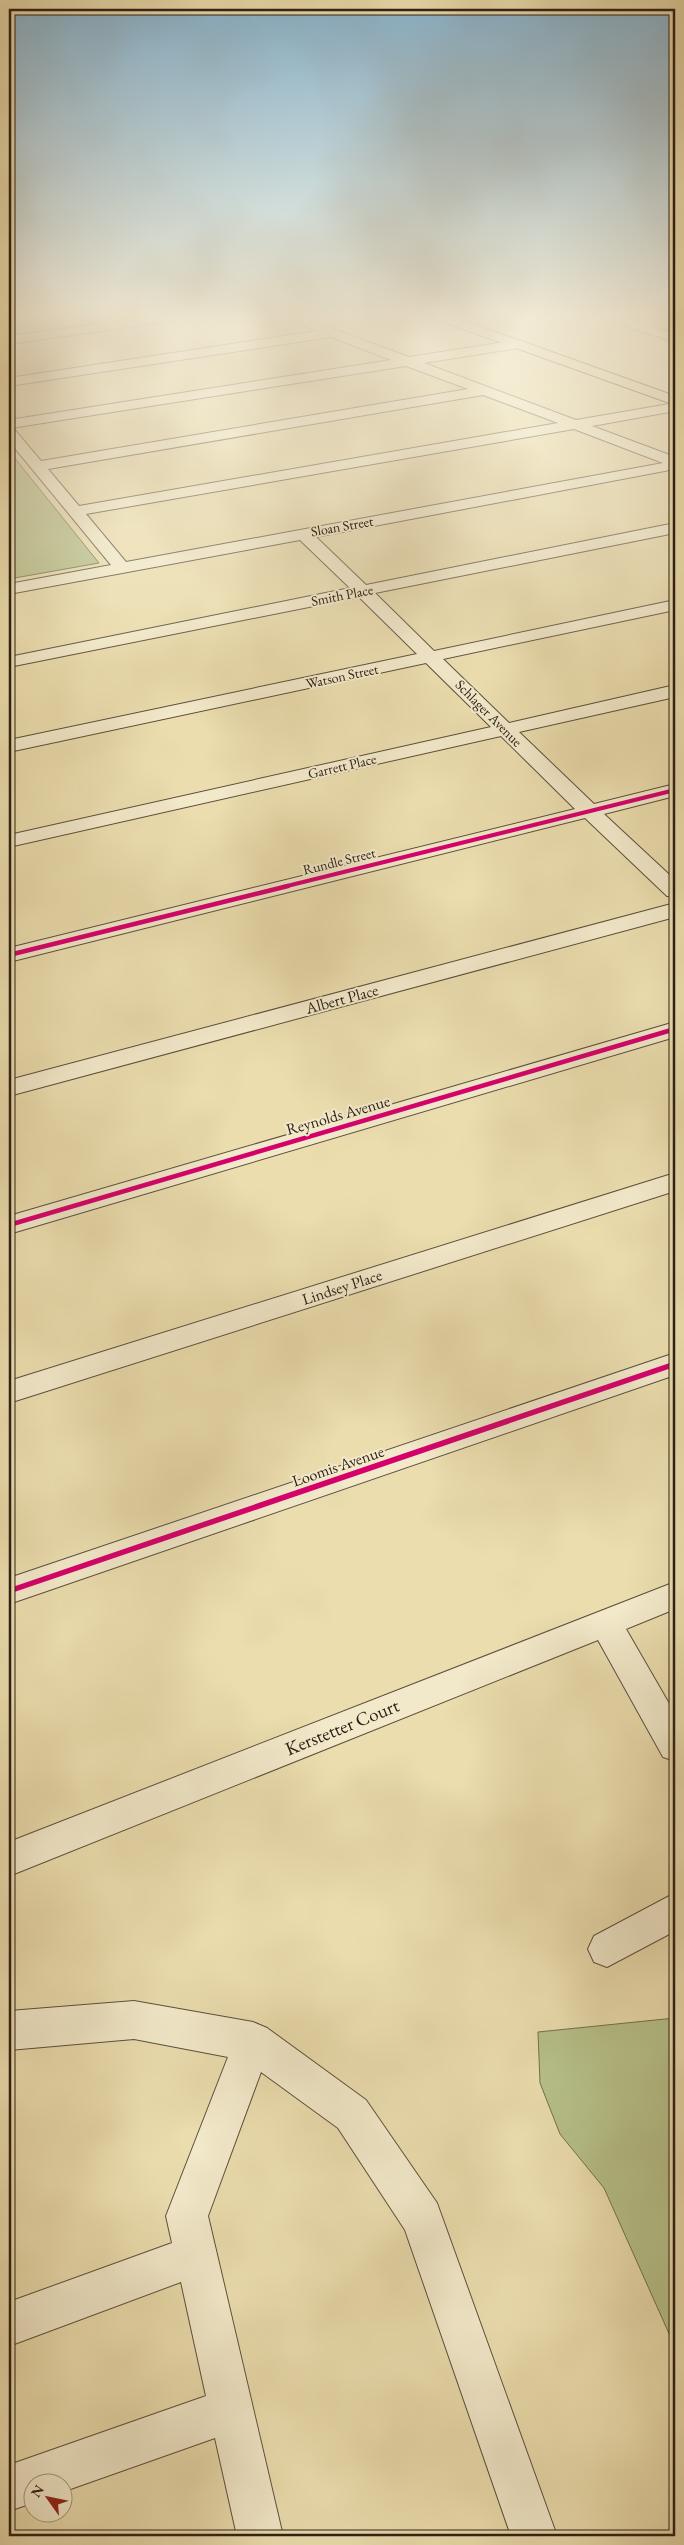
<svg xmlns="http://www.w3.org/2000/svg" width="684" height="2545" font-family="'EB Garamond',serif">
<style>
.green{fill:#b7c18a;stroke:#727050}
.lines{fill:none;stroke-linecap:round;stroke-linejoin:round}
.minor-casing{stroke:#5c4f3d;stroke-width:2}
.major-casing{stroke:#2d2017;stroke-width:2}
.minor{fill:#f2e9ca;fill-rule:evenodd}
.major{fill:#ebddae;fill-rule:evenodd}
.cycleway-far2-casing{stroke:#f2e9ca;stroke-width:5.5}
.cycleway-far1-casing{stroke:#f2e9ca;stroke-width:7}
.cycleway-casing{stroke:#f2e9ca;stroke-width:9}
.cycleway-far2{stroke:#d6006c;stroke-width:4}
.cycleway-far1{stroke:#d6006c;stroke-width:4.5}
.cycleway{stroke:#d6006c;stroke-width:5.5}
.labels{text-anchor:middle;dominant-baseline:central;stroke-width:4;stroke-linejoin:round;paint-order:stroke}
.far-street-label{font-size:14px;fill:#2d2017;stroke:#f2e9ca}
.street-label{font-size:16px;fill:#2d2017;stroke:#f2e9ca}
.near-street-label{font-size:19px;fill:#2d2017;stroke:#f2e9ca}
</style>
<rect width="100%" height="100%" fill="#ebddae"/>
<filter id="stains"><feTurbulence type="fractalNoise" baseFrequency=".004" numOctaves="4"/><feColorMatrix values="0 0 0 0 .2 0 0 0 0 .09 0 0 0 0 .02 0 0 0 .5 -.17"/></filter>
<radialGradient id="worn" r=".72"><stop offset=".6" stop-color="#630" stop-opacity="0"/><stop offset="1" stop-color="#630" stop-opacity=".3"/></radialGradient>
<path class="green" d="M9,451l90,112 -90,16z
M675,2018v329l-71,-159 -44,-54 -20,-51 -2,-51z"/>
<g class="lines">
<g class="minor-casing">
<path id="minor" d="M153,316h30l-6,4 -168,24v-8z
M281,316h17l111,41 109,-17 5,1 2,3 -2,3 -5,1 -94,15 152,57 99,-17v8l-83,15 83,31v12l-359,68 50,48 309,-62v10l-300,60 59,58 241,-51v10l-232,49 66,64 166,-38v12l-156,35 75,72 81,-20v12l-71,18 71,66v17l-8,-1 -82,-78 -576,144v-14l566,-139 -74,-73 -492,111v-12l482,-108 -65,-64 -417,89v-12l408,-86 -58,-57 -350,70v-10l341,-69 -50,-48 -291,54v-10l102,-19 -102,-124v-21l382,-60 -60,-23 -322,49v-8l307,-47zM406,366l62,23 -427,72 -27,-32 -3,-1zM483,395l75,28 -479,83 -31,-37zM574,429l89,34 -537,99 -40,-48z
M602,316h18l55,18v8l-72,-23z
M675,903v14l-666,179v-16z
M675,1022v15l-666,197v-18z
M675,1173v18l-666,212v-22z
M675,1353v22l-666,229v-26z
M675,1582v27l-49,20 49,85v47l-12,-4 -65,-117 -589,236v-34z
M675,1893v38l-68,36 -13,-5 -6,-13 6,-13z
M134,2001l119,21 14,6 99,72 71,103 120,333h-46l-106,-306 -67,-102 -77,-56 -53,144 75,320h-46l-22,-98 -153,54v-10h-30v21l-23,8v-46l197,-69 -25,-114 -172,64v-44l163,-59 -6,-27 62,-159 -94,-18 -125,11v-39z"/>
</g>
<g class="major-casing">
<path id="major" d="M434,316h17l224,80v9l-240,-86z"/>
</g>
<use href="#minor" class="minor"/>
<use href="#major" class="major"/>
<g class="cycleway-far2-casing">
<path id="cycleway-far2" d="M283,887l392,-97"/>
</g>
<g class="cycleway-far1-casing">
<path id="cycleway-far1" d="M9,955l279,-69
M9,1225l666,-196"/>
</g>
<g class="cycleway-casing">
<path id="cycleway" d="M9,1591l666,-227"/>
</g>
<use href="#cycleway-far2" class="cycleway-far2"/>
<use href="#cycleway-far1" class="cycleway-far1"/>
<use href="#cycleway" class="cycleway"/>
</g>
<linearGradient id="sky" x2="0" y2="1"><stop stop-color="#89b6d2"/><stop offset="0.47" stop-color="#f6f0db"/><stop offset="1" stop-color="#f6f0db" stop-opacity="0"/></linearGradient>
<rect width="684" height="672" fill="url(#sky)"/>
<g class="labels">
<g class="far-street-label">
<text transform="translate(342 526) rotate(-10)">Sloan Street</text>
<text transform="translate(342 595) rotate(-11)">Smith Place</text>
<text transform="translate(342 676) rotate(-12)">Watson Street</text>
<text transform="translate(489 713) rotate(45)">Schlager Avenue</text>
<text transform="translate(342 766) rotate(-13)">Garrett Place</text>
<text transform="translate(339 861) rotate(-14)">Rundle Street</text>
</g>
<g class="street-label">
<text transform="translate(342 999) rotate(-15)">Albert Place</text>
<text transform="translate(338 1115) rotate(-16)">Reynolds Avenue</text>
<text transform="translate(342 1287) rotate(-18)">Lindsey Place</text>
<text transform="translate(338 1466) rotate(-19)">Loomis Avenue</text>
</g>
<g class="near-street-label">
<text transform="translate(342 1727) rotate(-22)">Kerstetter Court</text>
</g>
</g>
<rect width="684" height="2545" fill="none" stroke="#ebddae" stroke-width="30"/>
<rect x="10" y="10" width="664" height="2525" fill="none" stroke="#2d2017" stroke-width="2.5"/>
<rect x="15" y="15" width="654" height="2515" fill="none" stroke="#2d2017"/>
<g transform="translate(48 2498) rotate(303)"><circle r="24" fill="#f2e9ca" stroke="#a39982"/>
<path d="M0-4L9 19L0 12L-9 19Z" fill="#8f2418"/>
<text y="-8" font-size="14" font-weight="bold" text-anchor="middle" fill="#2d2017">N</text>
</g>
<rect width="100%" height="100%" filter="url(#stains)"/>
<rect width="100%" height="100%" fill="url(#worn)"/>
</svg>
